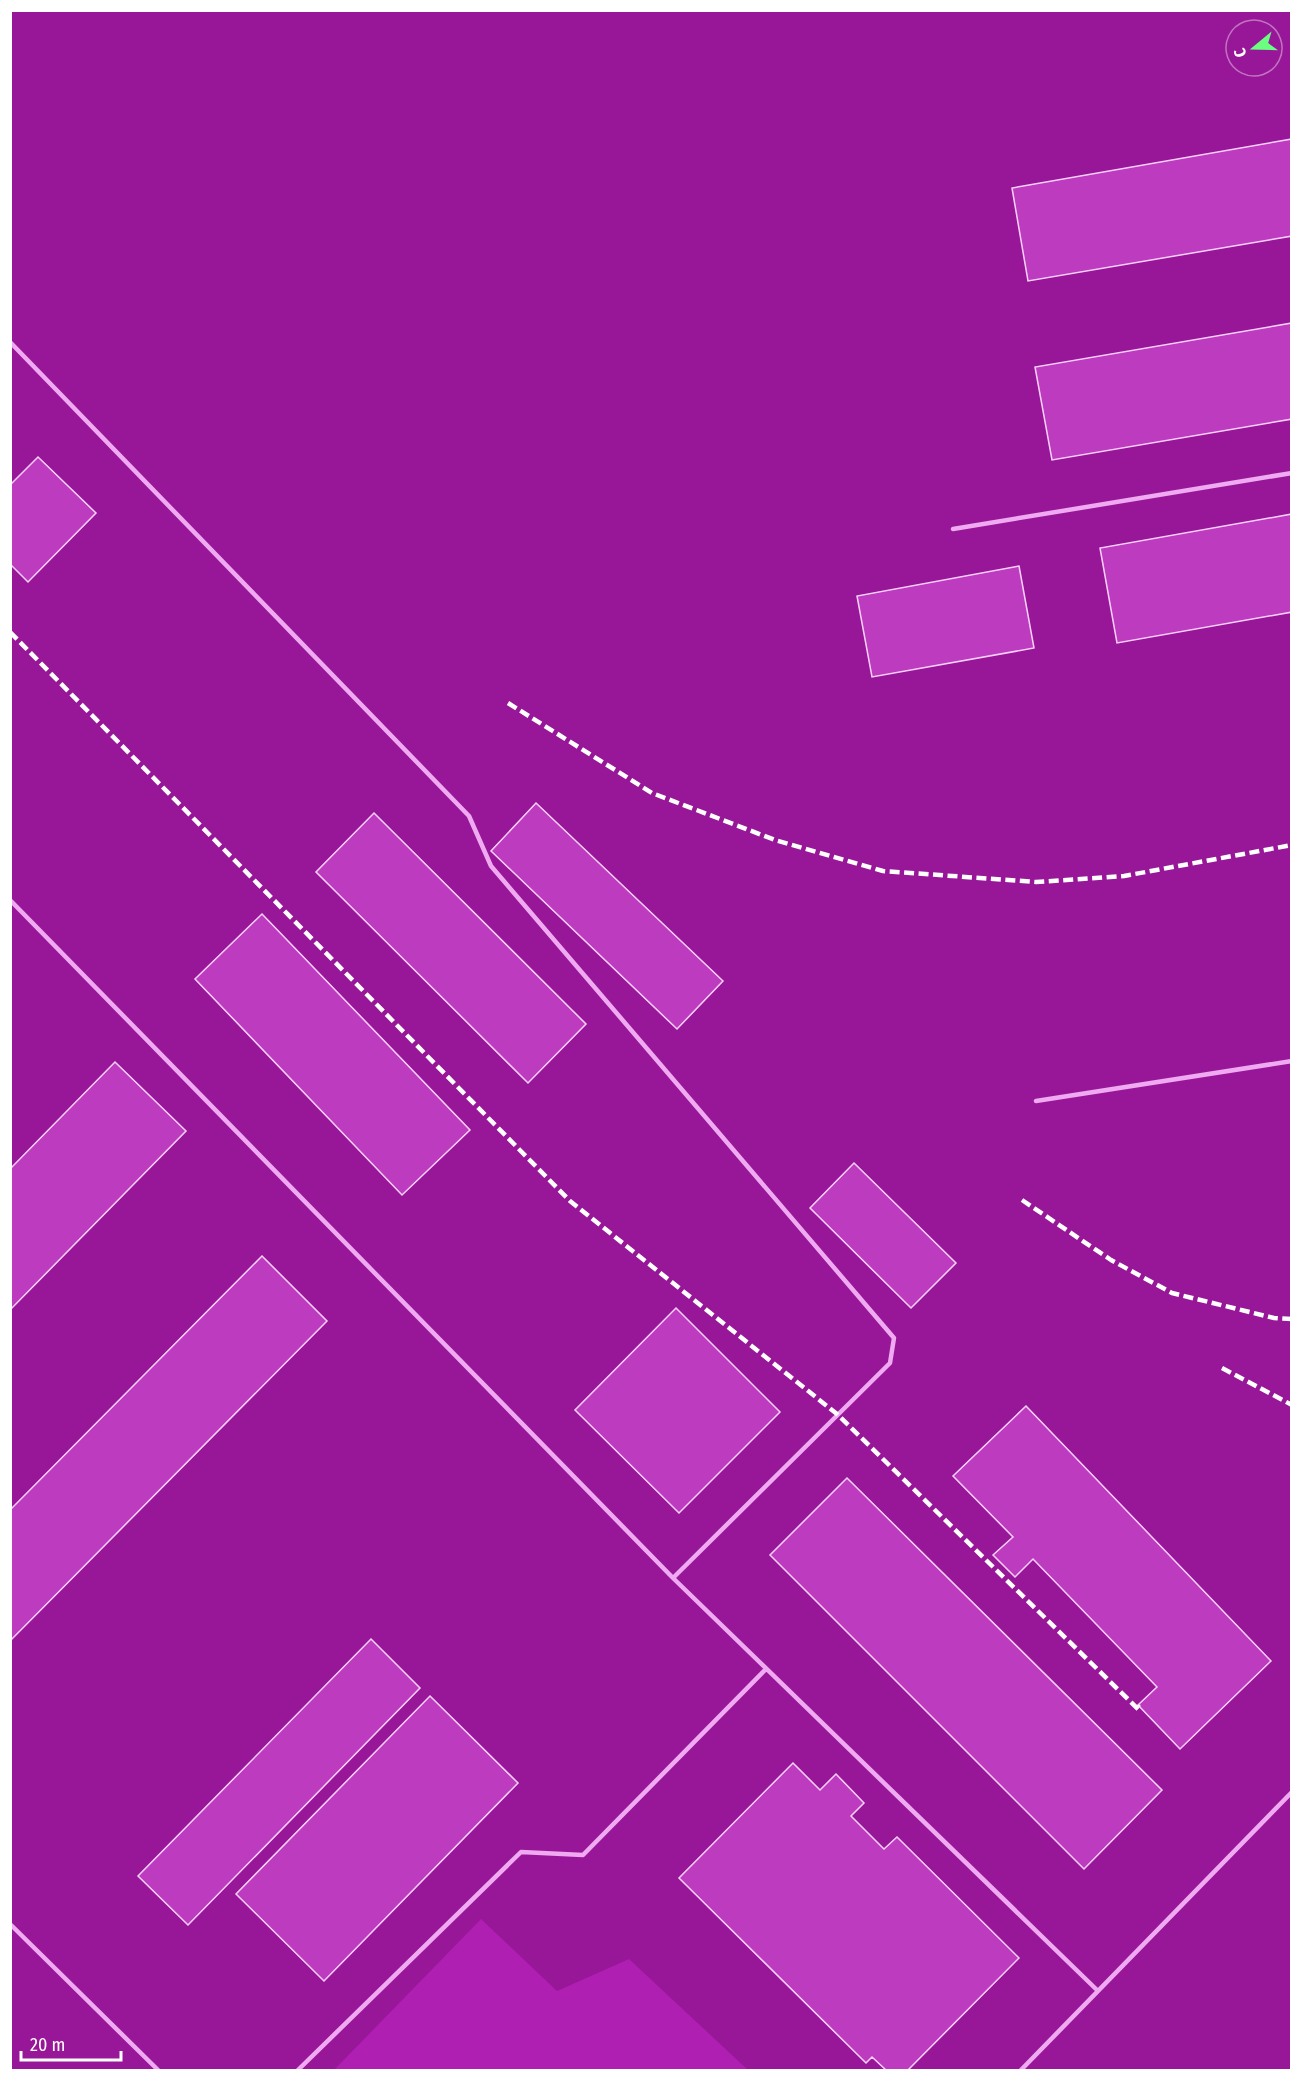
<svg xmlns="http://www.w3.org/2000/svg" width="1302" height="2081" font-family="'Fira Sans Condensed',sans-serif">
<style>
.green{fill:#af1fb2}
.building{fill:#bc3bbe;stroke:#fbd2fc;stroke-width:1.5}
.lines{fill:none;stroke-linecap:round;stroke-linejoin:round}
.lane{stroke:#f0aaf2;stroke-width:4.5}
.rail{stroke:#fff;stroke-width:4.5;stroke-dasharray:10 4.5;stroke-linecap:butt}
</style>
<rect width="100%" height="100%" fill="#981798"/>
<path class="green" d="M481,1919l76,72 72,-32 119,111h-414z"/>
<path class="building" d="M1292,139v97l-264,45 -16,-93z
M1292,323v96l-240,41 -17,-93z
M38,457l58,56 -68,69 -18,-18v-79z
M1292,514v98l-175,31 -17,-95z
M1019,566l15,82 -162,29 -15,-81z
M536,803l187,178 -46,48 -186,-178z
M374,813l212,211 -58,59 -212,-211z
M262,914l208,216 -68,65 -207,-216z
M115,1062l71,69 -176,179v-141z
M854,1163l102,100 -45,45 -101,-100z
M262,1256l65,65 -317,320v-131z
M676,1308l104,104 -101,101 -104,-103z
M1026,1406l245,255 -91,88 -42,-44 19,-18 -124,-128 -18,18 -22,-22 20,-18 -60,-61z
M847,1478l315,312 -78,79 -314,-314z
M371,1639l49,49 -232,237 -50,-49z
M430,1696l88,87 -194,198 -88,-87z
M793,1763l27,27 16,-16 28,29 -13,13 33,33 13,-12 122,121 -111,112h-22l-14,-13 -6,6 -187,-185z"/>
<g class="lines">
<path class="lane" d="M10,342l459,474 22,50 403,472 -4,25 -217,215
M953,529l339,-56
M10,900l663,678 425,413
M1036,1101l256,-40
M10,1924l148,146
M298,2070l223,-218 62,3 183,-186
M1021,2070l271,-278"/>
<path class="rail" d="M10,632l560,569 267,213 302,296 -1,-5
M508,703l144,90 123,47 108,31 153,11 88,-6 168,-31
M1022,1200l89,60 61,33 102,25 18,1
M1222,1368l70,37"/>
</g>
<rect width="1302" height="2081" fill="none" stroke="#ffffff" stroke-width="24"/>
<g transform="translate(1254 48) rotate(251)"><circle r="28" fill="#981798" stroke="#c174c1" stroke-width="1.5"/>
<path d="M0-4.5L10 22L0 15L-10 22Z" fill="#6bff80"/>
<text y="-9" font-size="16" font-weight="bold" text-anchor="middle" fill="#ffffff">С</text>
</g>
<path d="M21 2051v9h100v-9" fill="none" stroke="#ffffff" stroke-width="3"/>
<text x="30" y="2051" font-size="18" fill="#ffffff" stroke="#981798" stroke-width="4.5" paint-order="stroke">20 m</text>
</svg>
